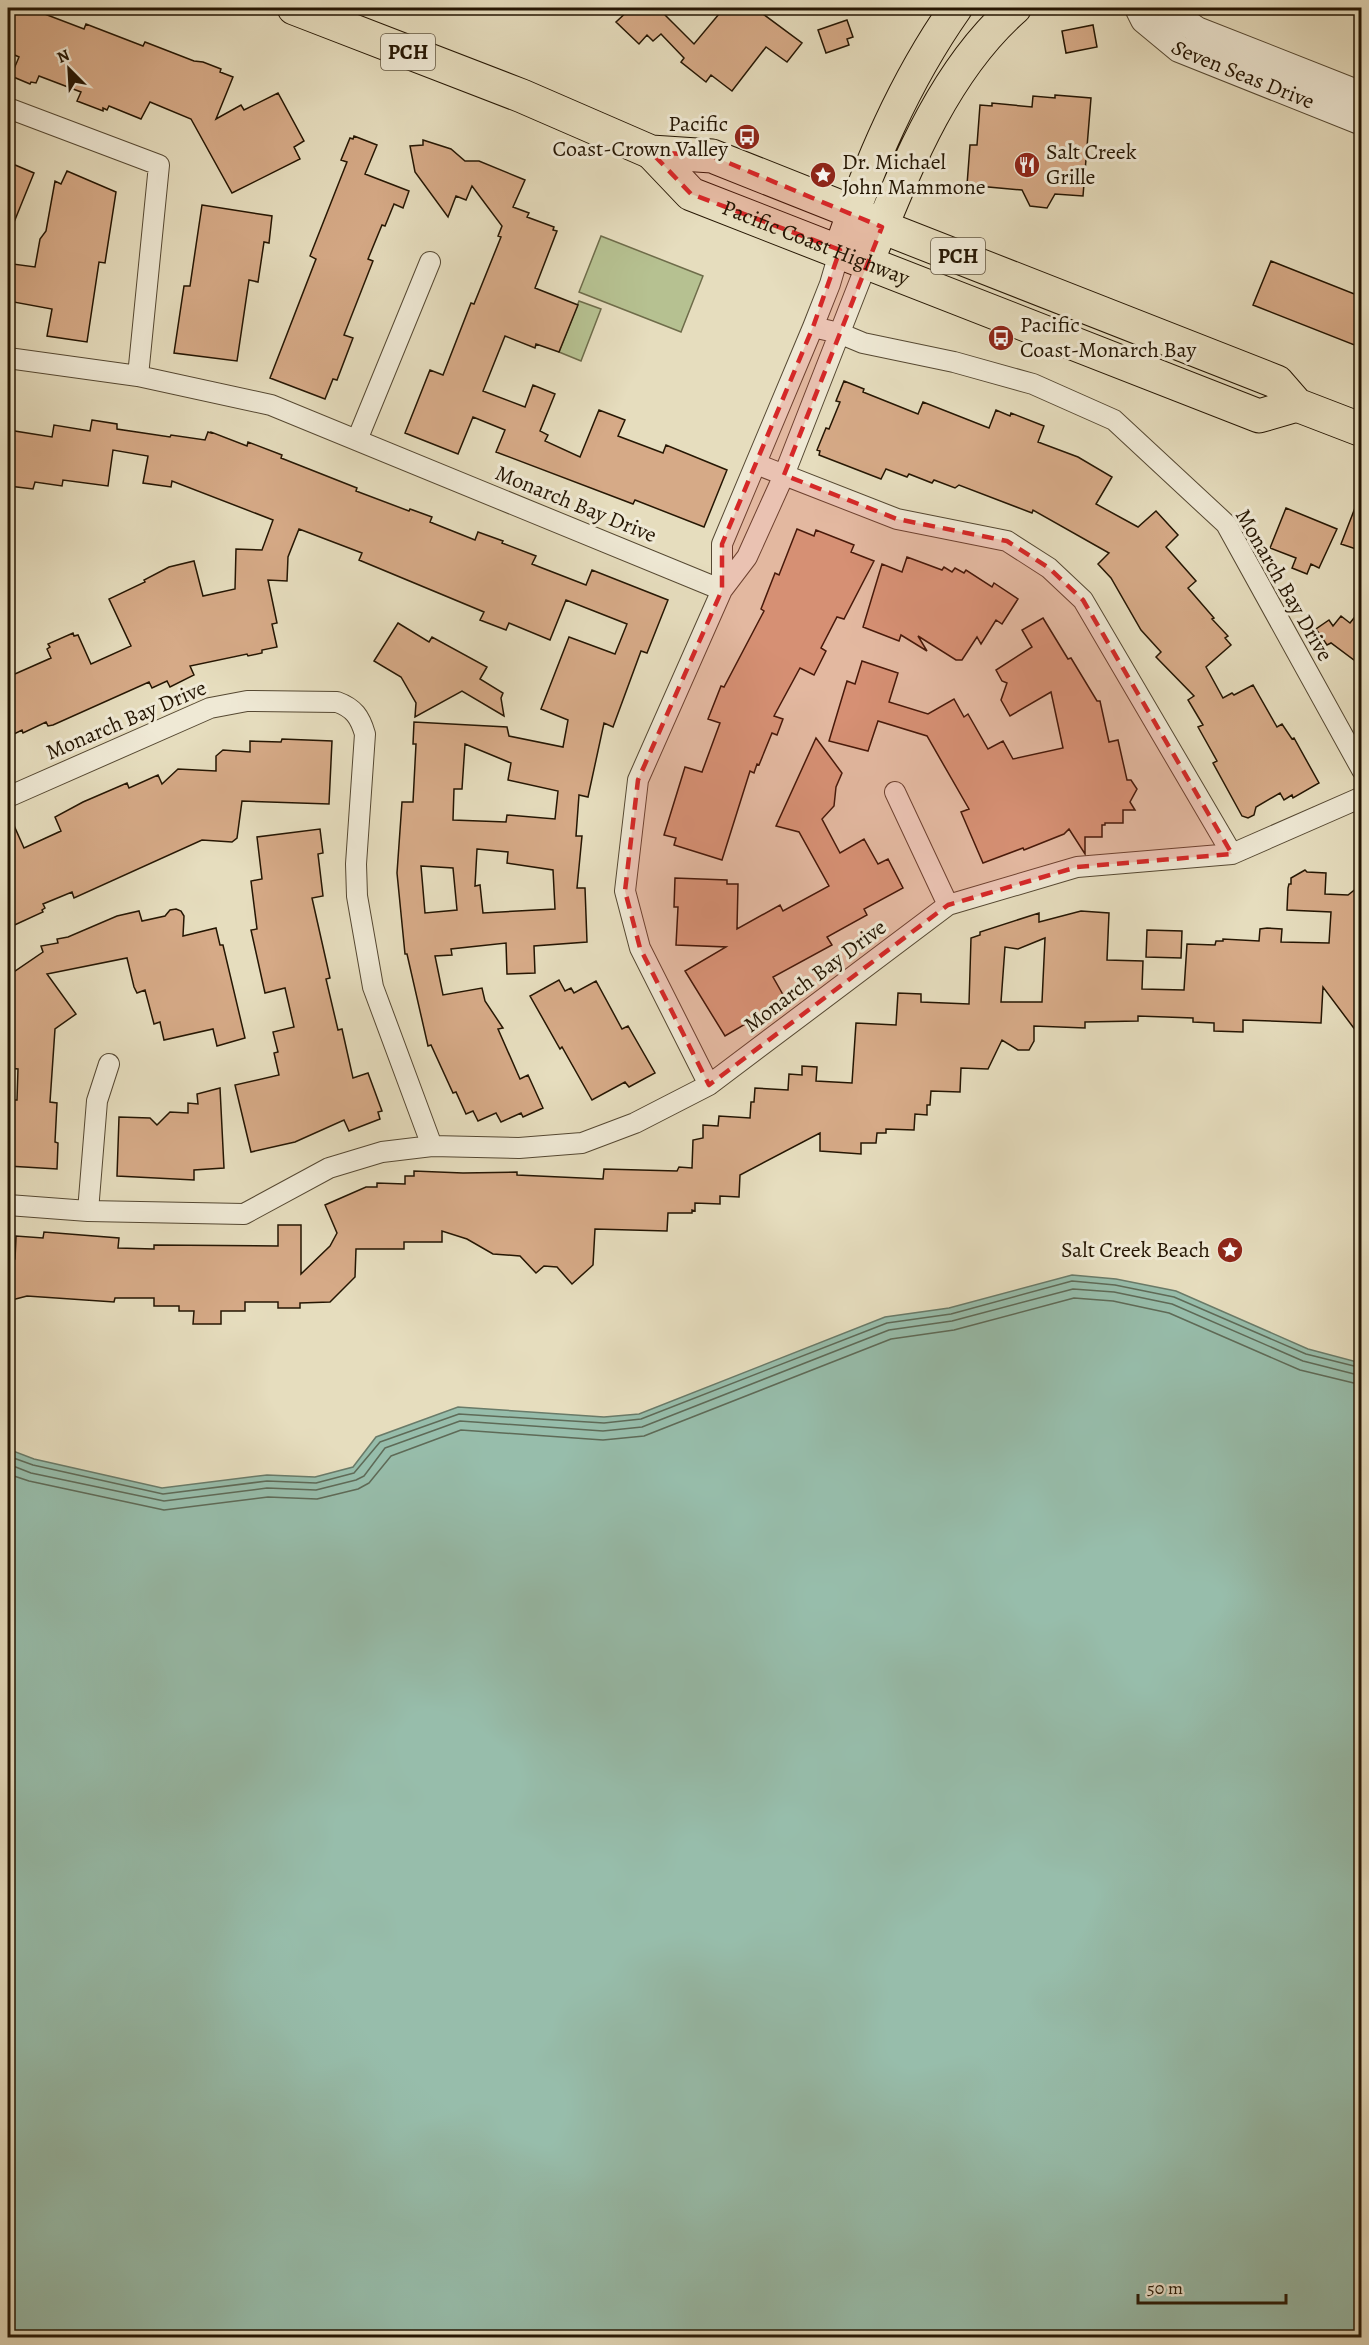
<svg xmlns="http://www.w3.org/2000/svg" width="1369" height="2345" font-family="Alegreya,serif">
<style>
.green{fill:#b6c191;stroke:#6e6c4a;stroke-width:1.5}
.water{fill:#97bdab;stroke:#697a68;stroke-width:1.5}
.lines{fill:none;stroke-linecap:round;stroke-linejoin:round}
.shore{stroke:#5e6a57;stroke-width:1.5}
.building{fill:#d6aa87;stroke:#251603;stroke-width:1.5;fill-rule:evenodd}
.minor-casing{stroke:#554832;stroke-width:22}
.tertiary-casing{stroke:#554832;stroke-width:28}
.primary-casing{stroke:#251603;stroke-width:34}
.trunk-casing{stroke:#251603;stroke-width:35}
.minor{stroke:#efe9d5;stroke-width:20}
.tertiary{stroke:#efe9d5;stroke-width:26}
.primary{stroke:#e6ddbe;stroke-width:32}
.trunk{stroke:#e6ddbe;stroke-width:33}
.marked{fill:#d62828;fill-opacity:0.2;stroke:#d62828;stroke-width:4.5;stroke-dasharray:12 8;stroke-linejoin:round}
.labels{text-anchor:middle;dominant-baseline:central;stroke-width:6;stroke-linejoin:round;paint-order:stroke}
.shield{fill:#efe9d5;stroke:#625542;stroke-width:1.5}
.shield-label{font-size:21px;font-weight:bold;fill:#251603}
.street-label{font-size:22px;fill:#251603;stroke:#efe9d5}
.poi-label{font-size:22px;fill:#251603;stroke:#efe9d5;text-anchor:start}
</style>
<rect width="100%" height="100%" fill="#e6ddbe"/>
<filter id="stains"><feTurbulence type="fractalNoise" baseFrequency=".00333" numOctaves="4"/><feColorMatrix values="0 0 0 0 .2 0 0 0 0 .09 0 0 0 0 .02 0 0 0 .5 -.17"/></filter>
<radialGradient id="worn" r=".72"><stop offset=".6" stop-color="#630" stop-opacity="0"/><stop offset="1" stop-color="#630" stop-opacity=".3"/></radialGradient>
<path class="green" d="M601,236l102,40 -22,56 -102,-40z
M579,301l22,8 -20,52 -22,-9z"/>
<path class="water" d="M1072,1275l44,4 60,12 132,58 53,14v974h-1353v-888l26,10 128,29 105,-13 48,2 38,-10 23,-30 82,-30 146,10 35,-3 246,-97 64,-9z"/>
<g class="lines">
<path class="shore" d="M8,1456l25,9 130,29 104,-13 49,2 38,-10 26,-31 79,-28 145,9 37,-4 246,-96 64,-9 121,-33 43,4 59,12 132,57 56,14
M8,1464l23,9 133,28 103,-13 49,2 40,-10 8,-4 21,-28 75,-27 143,10 39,-4 247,-97 63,-9 121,-32 41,3 58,12 131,57 59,15
M8,1474l21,7 135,29 104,-13 49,2 41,-10 11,-6 22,-27 70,-26 142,10 41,-4 247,-97 63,-9 120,-32 39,3 56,12 131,57 62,15"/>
</g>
<path class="building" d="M8,8h21l55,21 2,-5 57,22 2,-4 49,19 9,1 18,7 -1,3 13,5 -17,42 25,-14 3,5 34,-17 26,48 -10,6 6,12 -68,34 -41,-74 -41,-17 -9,17 -32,-13 -2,4 -4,-2v3l-26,-10 4,-9 -42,-16 -3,7 -5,-1 -1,2 -19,-8 8,-19 -11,-5z
M631,8h27l36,36 30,-36h31l47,35 -15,19 -21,-15 -34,44 -21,-16 -5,7 -25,-20 3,-4 -23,-24 -8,7 -6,-6 -8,9 -23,-22z
M847,20l6,17 -6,2 2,6 -23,8 -8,-23z
M1093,25l4,22 -31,6 -4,-22z
M1055,95l36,3 -8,98 -28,-2 -8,14 -17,-2 -8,-16 -55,-5 3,-40h7l3,-40 12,1v-3l40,4 1,-11 22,2z
M354,136l23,9 -12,29 44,17 -6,17 -9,-4 -9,22 -3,-1 -14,34 5,2 -29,74 9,3 -16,42 -4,-1 -8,20 -55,-21 46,-119 -6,-3 37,-94 -6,-2 9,-22 3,1z
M423,140l28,9 14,12h14l46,19 -12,27 16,6 -2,4 27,10 -1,3 4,1 -22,57 43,17 -19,47 -23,-8 -1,4 -30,-12 -22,55 42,16 8,-22 22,9 -15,37 8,4 -3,6 35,16 19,-47 26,10 -7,16 45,17 3,-8 61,25 -23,57 -69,-27 -2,4 -137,-52 9,-22 -32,-13 -15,37 -53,-21 25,-63 13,5 28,-72 3,1 27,-67 -3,-1 4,-10 -30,-40 -6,14 -10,-4 -8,21 -33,-45 -5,-26 13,-1z
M8,162l26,11 -26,64z
M67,171l49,21 -11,71 -6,-1 -12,80 -40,-6 5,-27 -44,-8 5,-37 22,3 5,-28 6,-8 9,-50 6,3z
M202,205l70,11 -3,27 -5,-1 -6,40 -9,-2 -12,81 -63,-8 10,-67h6z
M1271,261l91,36v51l-109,-43z
M844,381l20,8 -1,3 55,22 5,-12 66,26 7,-18 14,6 1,-3 33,13 -6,16 40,15 34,20 -16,27 42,23 18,-16 22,24 -12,12 30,34 -8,7 26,30 -2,1 16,17 -3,2 6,7 -25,22 17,31 9,-5 2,2 19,-10 24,42 5,-3 10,15 2,-1 25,45 -26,15 -1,-3 -8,5 -4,-7 -24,14 -2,8 -6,3 -6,-2 -29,-53 4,-2 -19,-34 5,-2 -15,-25 6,-4 -38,-39 5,-5 -20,-22 -30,-52 -13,-14 11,-11 -76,-43 -1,3 -73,-28 -4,3 -21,-8 -2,3 -23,-9 -2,3 -21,-8 -5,10 -62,-24 1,-4 -3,-1 9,-22 3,1 11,-27 -4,-1z
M92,420l25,4v5l53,8 1,-2 34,5 3,-8 3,1v-1l36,14 1,-4 34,13 -1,3 76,30 -1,3 53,20 1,-2 22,8 -2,5 45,18 3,-8 25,9 -1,2 34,13 -4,8 54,21 6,-15 76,30 -21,53 -6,-2 -28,76 -9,-4 -16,74 -9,-2 -3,41h6l-5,52h8l2,54 -53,4 1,27 -28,1 -1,-31 -55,6 1,6 -17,1 8,39 39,-7 3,13 18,27 -5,1 22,50 8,-4 15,33 -20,9 -2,-4 -20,9 -5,-9 -18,8 -5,-10 -7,3 -10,-22 -3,1 -22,-48 -3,1 -21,-92h-2l-8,-81 5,-71h11l3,-58h-3l1,-22 93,5 2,9 54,11 5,-27 -27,-11 28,-72 46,17 12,-30 -61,-24 -16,40 -41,-17 -3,7 -26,-10 4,-8 -125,-52 3,-7 -63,-24 -11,28 -1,24 -19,-1 9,43 -5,1 5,23 -15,3v3l-14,3 -1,-2 -57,12 4,9 -24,12 -3,-6 -15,7 -3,-6 -96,43 -5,1 -2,-4 -23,11 -1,-3 -14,7v-60l43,-19 -4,-9 3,-2 -2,-3 25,-11 1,3 4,-1 13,29 40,-18 -22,-47 36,-17 -1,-2 25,-13 25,-6 9,35 32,-7 1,-40 26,1 11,-30 -101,-39 -1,6 -28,-4 5,-27 -35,-6 -5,36 -45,-6 -1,6 -27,-4 -2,7 -24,-3 2,-9h-3v-47l44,7 2,-12 36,6zM465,744l46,19 -3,17 50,11 -3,28 -48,-4 -1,7 -53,-2 1,-31h8zM477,849l31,3 -1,11 46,7 2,39 -72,4 -3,-28 -5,1zM421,866l32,2 4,42 -32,3z
M1360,495h2v56l-21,-7z
M1286,508l51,21 -18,39 -8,-4 -4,10 -15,-6 4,-10 -26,-10z
M797,529l17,7 2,-6 38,15 -3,7 23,9 -30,58 -7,-2 -16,31 5,3 -12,24 -14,-7 -26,48 9,3 -6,16 -5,-2 -13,32 -2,-1 -3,9 -4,-2 -28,89 -48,-15 2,-7 -12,-3 21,-68 17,5 18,-49 -12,-4 13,-33 3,1 40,-76 -3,-2 14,-36 4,2z
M907,557l35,13 2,-3 8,5 3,-4 9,5 2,-3 26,17 2,-4 24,16 -16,25 -6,-4 -15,24 -4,-7 -15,23h-6l-38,-24 9,15 -26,-16 -2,6 -36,-14 19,-63 20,8z
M1362,608v58l-31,-23 -4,2 -11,-16 13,-9 4,6 8,-10 9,7z
M1043,618l25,41 3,-1 26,43h3l9,41 9,-2 9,40h4l6,9 -7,13 5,8h-12v13h-18v2h-3v12h-17v17l-16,-25 -5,5 -40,16 -1,-2 -40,15 -22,-51 8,-3 -42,-73 -49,-15 -10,30 -39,-10 18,-60 8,3 7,-23 36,12 -9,29 39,12 26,-15 10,18 4,-3 20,35 15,-8 10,18 50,-11 -12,-56 -41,24 -9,-16 6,-17 -5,-2 -6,-11 36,-23 -10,-17z
M398,623l31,19 3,-5 55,30 -7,12 23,14 -2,5 3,18 -42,-25 -47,26 1,-14 -15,-26 -27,-16z
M816,738l26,35 -6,14 -2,19 -12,13 18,34 24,-14 14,25 10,-5 15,29 -39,21 3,6 -40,22 5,8 -59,32 13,23 -61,36 -40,-65 41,-24 -50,-2 2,-38h-4l1,-29 52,2v4h11l-1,45 43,-24 3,6 46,-25 -30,-54 -23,-6z
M282,739l50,2 -3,63 -87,-3 -5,37 -5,4 -30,-2 -128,58 -2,-6 -29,12 2,4 -3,2 1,2 -35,16v-116l16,36 37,-17 -6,-14 28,-15 44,-19 2,5 29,-13 4,9 16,-15 38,2v-15l7,-6 27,2v-11l31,1z
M320,829l3,24 -5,1 5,42 -11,2 18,80 -4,1 12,51 4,-1 11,49 15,-5 14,38 -4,1 2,7 -31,12 -5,-11 -49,22 -44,10 -16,-67 44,-10 -5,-22 4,-1 -5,-20 21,-5 -9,-39 -20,5 -14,-63 6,-1 -6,-48 11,-2 -5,-42z
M1305,870l2,2 19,1 -1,21 23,1 14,-11v155l-39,-52 -2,36 -78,-3v12l-29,-1v-8l-21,-1v-4l-55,-2v5l-53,1v6l-51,-2v15l-5,9h-11l-16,-10 -14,29 -27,-1 -1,24 -29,-1 -1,14h-3v10l-12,-1 -1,16 -28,-1v4h-9l-1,10h-15v11l-41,-3v-18l-80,42 -1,22 -19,-1v8l-25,-1v8l-3,-1v3h-24l-1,18 -72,-2 -2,36 -21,19 -15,-17 -13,-1 -8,7 -16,-17 -27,-2 -26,-15 -25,-8v11h-38v7h-48l-1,28 -25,25 -30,1v5h-22v-6h-33v9h-24v13h-28l1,-13h-15v-5h-25v-8h-39l-1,4 -87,-6 -19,5v-42h7l1,-23 27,2 1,-6 75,6 -1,10 36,1v-4l124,1v-21h23v49l29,-28 7,-13 -12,-28 41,-18h11v-4l28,1v-8h9v-5l49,2 54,-1v3l86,4 1,-10 73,2 2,-4 13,1 1,-28 10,-2v-13l15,1 1,-10 31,2 1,-16h3l1,-14 33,2 1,-16 13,1v-9l15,1 -1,14 36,2 4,-60 40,2 2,-32 23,1v8l48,2 2,-66 9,-3v-3l59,-19v9l42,-11 28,2 -2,47 36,1 -1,28 42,1 3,-46 28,1 1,-4h7v-2l36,2 1,-12 7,-1 15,1 -1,13 48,1 2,-31 -44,-2 1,-22 1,-4h2v-6zM1045,938l-3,64h-41l4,-55 13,2z
M176,909l5,2 3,5 -1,20 33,-8 4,17h3l22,93 -28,8 -4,-17 -49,11 -4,-18 -6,2 -9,-34 -8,3 -3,-6 -7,-29 -80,16 29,40 -21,15 -5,73 7,1 -2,39 3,1 -1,26 -49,-3v-66h9l1,-31 -10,-1v-92l35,-24 -2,-6 17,-3 -1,-4 11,-2 49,-21 22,-5 3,10 23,-5 5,-6z
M1147,930l35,1 -1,27 -35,-1z
M559,980l6,11 6,-3 3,5 22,-12 26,48 6,-3 27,47 -26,14 -4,-5 -33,18 -30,-53 -2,2 -30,-53z
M220,1088l4,80 -30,2v10l-77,-4 2,-59 31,1 7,7 13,-13 18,1v-10l10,1 -1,-10z"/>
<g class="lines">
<g class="minor-casing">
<path id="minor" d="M8,108l151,57 -21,211
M813,327l26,6 24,10 91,19 79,22 81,36 112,104 136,246
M8,358l130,18 133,29 451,185
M357,440l73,-178
M756,464l141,55 110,22 42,27 34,32 149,254
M722,590v-46l91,-217 17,-43 10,-34
M895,792l53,113
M8,797l202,-89 37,-7 90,1c17,6 23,15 28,32l-9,130 1,32 16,91 59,159
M709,1085l-69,-137 -15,-57 13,-111 84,-190 25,-33 37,-82 83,-212
M8,1205l80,6 156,3 85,-46 53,-16 50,-6 87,2 63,-5 53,-20 74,-38 239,-180 129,-38 155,-13 130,-57
M88,1211l9,-110 12,-37"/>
</g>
<g class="tertiary-casing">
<g id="tertiary">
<path id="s1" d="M1138,8l6,12 35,29 183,73"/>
<path d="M1169,8l3,5 25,17 165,65"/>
</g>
</g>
<g class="primary-casing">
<path id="primary" d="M840,250c29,-85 64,-168 116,-242
M867,263c37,-90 74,-190 148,-255"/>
</g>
<g class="trunk-casing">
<g id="trunk">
<path d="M294,8l228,88 129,56 61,4 141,56 29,15 395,155 20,23 65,25"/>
<path id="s2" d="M651,152l40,42 568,222 38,-11"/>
</g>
</g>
<use href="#minor" class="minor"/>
<use href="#tertiary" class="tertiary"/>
<use href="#primary" class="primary"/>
<use href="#trunk" class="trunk"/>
</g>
<path class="marked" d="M651,152l61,4 170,71 -98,248 113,44 110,22 42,27 34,32 149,254 -155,13 -129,38 -239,180 -69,-137 -15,-57 13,-111 84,-190v-46l91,-217 27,-77 -149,-56z"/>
<defs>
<g id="bus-disc" transform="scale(1.35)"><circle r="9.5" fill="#8f2418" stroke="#efe9d5"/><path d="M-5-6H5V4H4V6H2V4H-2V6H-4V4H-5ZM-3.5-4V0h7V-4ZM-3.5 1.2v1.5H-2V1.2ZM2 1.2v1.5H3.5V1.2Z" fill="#fff"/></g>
<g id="restaurant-disc" transform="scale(1.35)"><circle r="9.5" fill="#8f2418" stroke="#efe9d5"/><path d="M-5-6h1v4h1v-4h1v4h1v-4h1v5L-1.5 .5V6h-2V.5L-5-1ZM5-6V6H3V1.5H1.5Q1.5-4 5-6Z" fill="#fff"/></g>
<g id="sight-disc" transform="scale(1.35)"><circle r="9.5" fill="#8f2418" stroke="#efe9d5"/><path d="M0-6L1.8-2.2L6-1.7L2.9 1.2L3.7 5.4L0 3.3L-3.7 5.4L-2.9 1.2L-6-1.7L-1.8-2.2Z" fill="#fff"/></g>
</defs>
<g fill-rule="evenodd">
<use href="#bus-disc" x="747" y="137"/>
<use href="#restaurant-disc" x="1027" y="165"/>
<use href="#sight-disc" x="823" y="175"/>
<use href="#bus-disc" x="1001" y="338"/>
<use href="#sight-disc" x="1230" y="1250"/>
</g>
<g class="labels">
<g class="shield">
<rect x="381" y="34" width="54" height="36" rx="4.5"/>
<rect x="931" y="238" width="54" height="36" rx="4.5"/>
</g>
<g class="shield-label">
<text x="408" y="52">PCH</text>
<text x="958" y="256">PCH</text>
</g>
<g class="street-label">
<text stroke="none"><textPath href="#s1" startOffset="128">Seven Seas Drive</textPath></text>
<text stroke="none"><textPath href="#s2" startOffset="192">Pacific Coast Highway</textPath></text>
<text transform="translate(576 504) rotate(22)">Monarch Bay Drive</text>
<text transform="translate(1284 585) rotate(60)">Monarch Bay Drive</text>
<text transform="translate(126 720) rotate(-23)">Monarch Bay Drive</text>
<text transform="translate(815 976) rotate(-37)">Monarch Bay Drive</text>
</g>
<g class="poi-label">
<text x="728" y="124" text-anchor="end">Pacific<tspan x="728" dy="25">Coast-Crown Valley</tspan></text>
<text x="1046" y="152">Salt Creek<tspan x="1046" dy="25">Grille</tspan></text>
<text x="842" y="162">Dr. Michael<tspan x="842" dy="25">John Mammone</tspan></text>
<text x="1020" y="325">Pacific<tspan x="1020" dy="25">Coast-Monarch Bay</tspan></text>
<text x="1210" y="1250" text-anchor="end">Salt Creek Beach</text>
</g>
</g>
<rect width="1369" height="2345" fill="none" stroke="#e6ddbe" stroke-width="30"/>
<rect x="9" y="9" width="1351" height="2327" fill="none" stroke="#251603" stroke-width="3"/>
<rect x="15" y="15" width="1339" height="2315" fill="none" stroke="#251603" stroke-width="1.5"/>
<g transform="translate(69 69) rotate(336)" stroke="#efe9d5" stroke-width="4.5" paint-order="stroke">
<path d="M0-4.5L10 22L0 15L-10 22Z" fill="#251603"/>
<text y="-9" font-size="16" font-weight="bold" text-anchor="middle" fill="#251603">N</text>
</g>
<path d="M1138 2294v9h148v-9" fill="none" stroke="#251603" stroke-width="3"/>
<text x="1147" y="2294" font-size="18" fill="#251603" stroke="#efe9d5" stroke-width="4.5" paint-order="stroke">50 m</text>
<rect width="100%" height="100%" filter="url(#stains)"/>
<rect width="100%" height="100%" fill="url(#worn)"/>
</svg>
